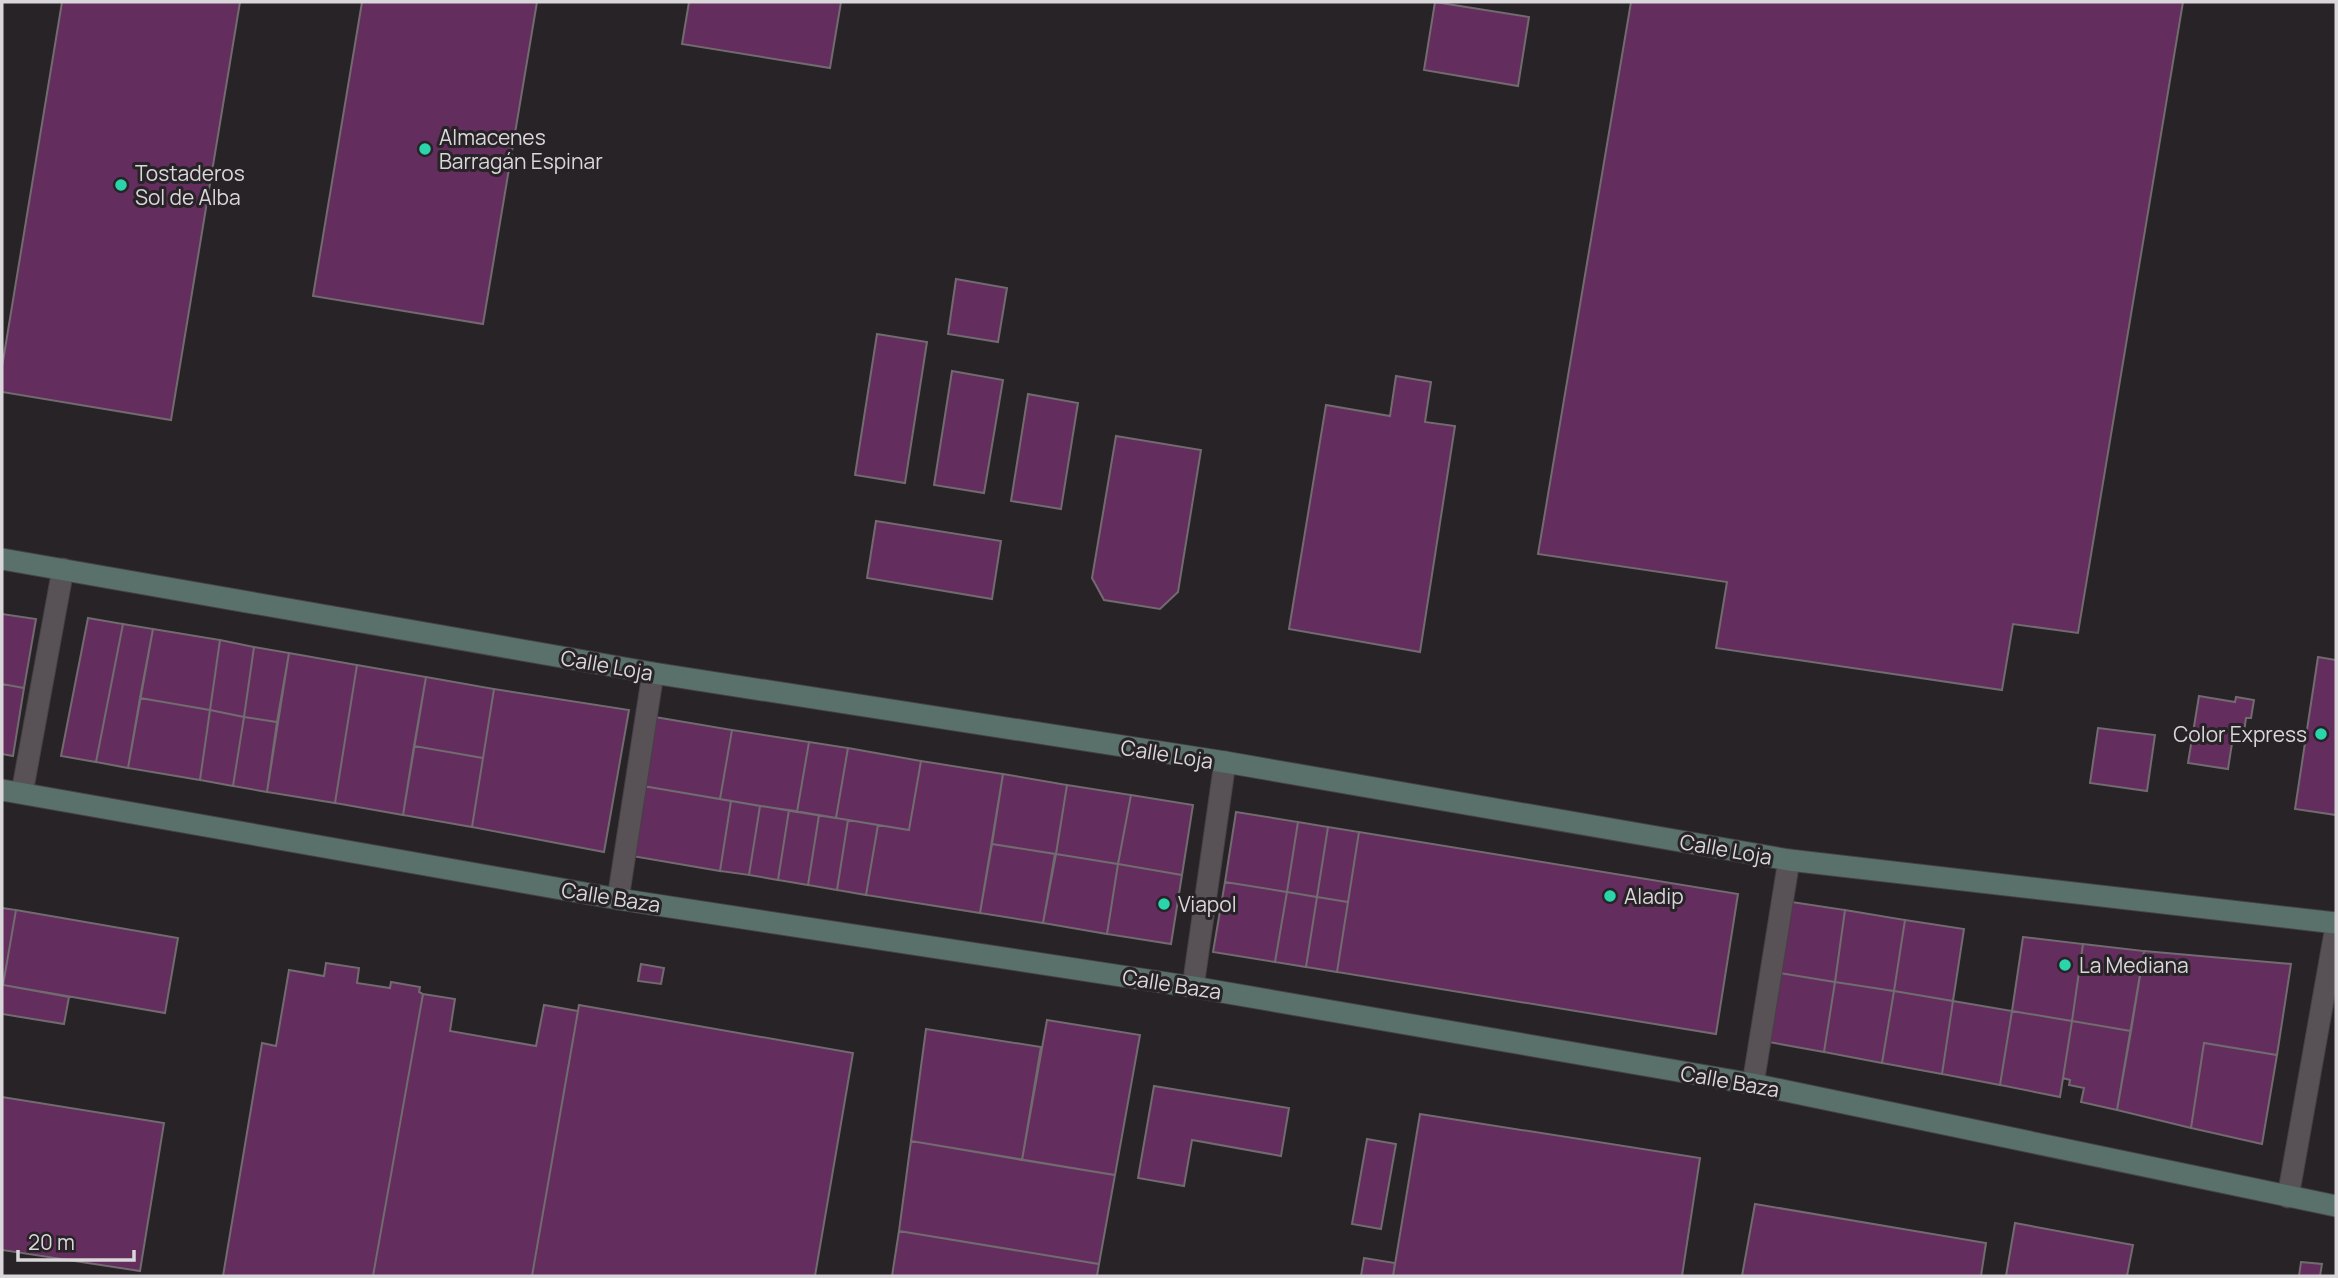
<svg xmlns="http://www.w3.org/2000/svg" width="2338" height="1278" font-family="Manrope,sans-serif">
<style>
.building{fill:#632e5d;stroke:#716b70;stroke-width:2}
.lines{fill:none;stroke-linecap:round;stroke-linejoin:round}
.street-casing{stroke:#454145;stroke-width:23}
.secondary-casing{stroke:#454145;stroke-width:23}
.street{stroke:#585257;stroke-width:21}
.secondary{stroke:#59706b;stroke-width:21}
.poi-dot{fill:#2bd5ac;stroke:#282327;stroke-width:2.5}
.labels{text-anchor:middle;dominant-baseline:central;stroke-width:6;stroke-linejoin:round;paint-order:stroke}
.poi-label{font-size:21px;fill:#dad7da;stroke:#282327;text-anchor:start}
.street-label{font-size:21px;fill:#dad7da;stroke:#282327}
</style>
<rect width="100%" height="100%" fill="#282327"/>
<path class="building" d="M62,2h178l-69,418 -169,-28v-25z
M362,2h175l-54,322 -170,-28z
M689,2h152l-11,66 -148,-24z
M1435,2l94,15 -11,69 -94,-16z
M1631,2h552l-105,631 -65,-9 -11,66 -286,-42 11,-66 -189,-28z
M956,279l51,9 -9,54 -50,-8z
M877,334l50,8 -22,141 -50,-8z
M952,371l51,9 -19,113 -50,-8z
M1396,376l35,6 -6,40 30,4 -35,226 -131,-23 37,-224 64,11z
M1028,394l50,9 -17,106 -50,-8z
M1116,436l85,14 -23,142 -18,17 -56,-9 -12,-22z
M876,521l125,20 -9,58 -125,-21z
M2,614l34,5 -12,69 -22,-4z
M88,618l35,6 -27,138 -35,-6z
M123,624l30,5 -25,139 -32,-6z
M153,629l67,11 -10,70 -70,-12z
M220,640l34,7 -10,70 -34,-7z
M254,647l35,6 -12,69 -33,-5z
M289,653l68,12 -22,138 -68,-11z
M2318,657l18,3v155l-41,-6z
M357,665l69,12 -23,138 -68,-12z
M426,677l68,12 -11,69 -69,-12z
M2,684l22,4 -11,68 -11,-2z
M494,689l135,21 -25,142 -132,-25z
M2199,696l36,6 1,-5 18,3 -3,18h-5l-3,21 -10,-2 -5,32 -40,-6z
M140,698l70,12 -10,70 -72,-12z
M210,710l34,7 -11,69 -33,-6z
M244,717l33,5 -10,70 -34,-6z
M655,717l77,13 -12,69 -77,-13z
M2098,728l57,7 -8,56 -57,-8z
M732,730l77,12 -12,70 -77,-13z
M809,742l39,6 -12,70 -39,-6z
M414,746l69,12 -11,69 -69,-12z
M848,748l73,13 -12,69 -73,-12z
M921,761l82,13 -23,139 -114,-18 12,-70 31,5z
M1003,774l64,11 -11,69 -64,-10z
M1067,785l64,10 -13,69 -62,-10z
M643,786l88,15 -11,70 -88,-15z
M1131,795l62,10 -11,70 -64,-11z
M731,801l29,5 -11,69 -29,-4z
M760,806l29,4 -11,70 -29,-5z
M789,810l30,5 -11,70 -30,-5z
M1236,812l62,10 -11,70 -62,-10z
M819,815l29,5 -11,70 -29,-5z
M848,820l30,5 -12,70 -29,-5z
M1298,822l30,5 -11,70 -30,-5z
M1328,827l31,5 -11,70 -31,-5z
M1359,832l379,62 -22,140 -379,-62z
M992,844l63,10 -12,69 -63,-10z
M1056,854l62,10 -11,70 -64,-11z
M1118,864l64,11 -11,69 -64,-10z
M1225,882l62,10 -12,70 -62,-10z
M1287,892l30,5 -11,70 -31,-5z
M1317,897l31,5 -11,70 -31,-5z
M1785,901l60,9 -10,72 -61,-10z
M2,908l14,2 -13,75 66,12 -5,27 -62,-10z
M16,910l162,28 -13,75 -162,-28z
M1845,910l60,10 -11,71 -59,-9z
M1905,920l59,9 -11,72 -59,-10z
M2023,937l60,7 -11,77 -60,-10z
M2083,944l61,7 -13,80 -59,-10z
M2144,951l147,13 -14,91 -73,-12 -13,85 -74,-18z
M326,963l33,5 -2,15 33,5 1,-6 29,5 -1,5 4,2 -50,282h-150l39,-233 14,3 13,-76 35,6z
M641,964l23,4 -3,16 -23,-3z
M1774,972l61,10 -11,70 -61,-11z
M1835,982l59,9 -12,72 -58,-11z
M1894,991l59,10 -11,73 -60,-11z
M423,994l32,5 -5,32 86,15 8,-41 34,6 -46,265h-159z
M1953,1001l59,10 -12,74 -58,-11z
M579,1005l274,48 -38,223h-283z
M2012,1011l60,10 -12,76 -60,-12z
M1047,1020l93,15 -25,140 -93,-15z
M2072,1021l59,10 -14,79 -36,-8 3,-14 -15,-3 1,-5 -7,-2z
M926,1029l115,18 -19,113 -111,-19z
M2204,1043l73,12 -15,89 -71,-16z
M1154,1086l135,22 -8,48 -89,-16 -8,46 -46,-8z
M2,1097l162,26 -24,148 -138,-21z
M1420,1114l280,44 -18,118h-289z
M1367,1139l29,5 -15,85 -29,-5z
M911,1141l204,34 -16,89 -200,-33z
M1755,1204l231,39 -5,33h-239z
M2015,1223l118,22 -6,31h-121z
M899,1231l200,33 -2,12h-205z
M1364,1258l31,5 -2,13h-32z
M2301,1262l21,2 -2,12h-21z"/>
<g class="lines">
<g class="street-casing">
<path id="street" d="M22,793l41,-224
M618,899l35,-226
M1193,987l32,-225
M1753,1084l36,-224
M2288,1197l48,-270"/>
</g>
<g class="secondary-casing">
<path id="secondary" d="M2,559l651,114 572,89 564,98 547,63
M2,790l616,109 575,88 560,97 583,122"/>
</g>
<use href="#street" class="street"/>
<use href="#secondary" class="secondary"/>
</g>
<g class="poi-dot">
<circle cx="425" cy="149" r="7"/>
<circle cx="121" cy="185" r="7"/>
<circle cx="2321" cy="734" r="7"/>
<circle cx="1610" cy="896" r="7"/>
<circle cx="1164" cy="904" r="7"/>
<circle cx="2065" cy="965" r="7"/>
</g>
<g class="labels">
<g class="poi-label">
<text x="439" y="137">Almacenes<tspan x="439" dy="24">Barragán Espinar</tspan></text>
<text x="135" y="173">Tostaderos<tspan x="135" dy="24">Sol de Alba</tspan></text>
<text x="2307" y="734" text-anchor="end">Color Express</text>
<text x="1624" y="896">Aladip</text>
<text x="1178" y="904">Viapol</text>
<text x="2079" y="965">La Mediana</text>
</g>
<g class="street-label">
<text transform="translate(607 665) rotate(10)">Calle Loja</text>
<text transform="translate(1167 754) rotate(9)">Calle Loja</text>
<text transform="translate(1726 849) rotate(10)">Calle Loja</text>
<text transform="translate(611 897) rotate(9)">Calle Baza</text>
<text transform="translate(1172 984) rotate(9)">Calle Baza</text>
<text transform="translate(1730 1081) rotate(10)">Calle Baza</text>
</g>
</g>
<rect width="2338" height="1278" fill="none" stroke="#dad7da" stroke-width="7"/>
<path d="M18 1250v10h116v-10" fill="none" stroke="#dad7da" stroke-width="3.5"/>
<text x="28" y="1250" font-size="21" fill="#dad7da" stroke="#282327" stroke-width="5" paint-order="stroke">20 m</text>
</svg>
